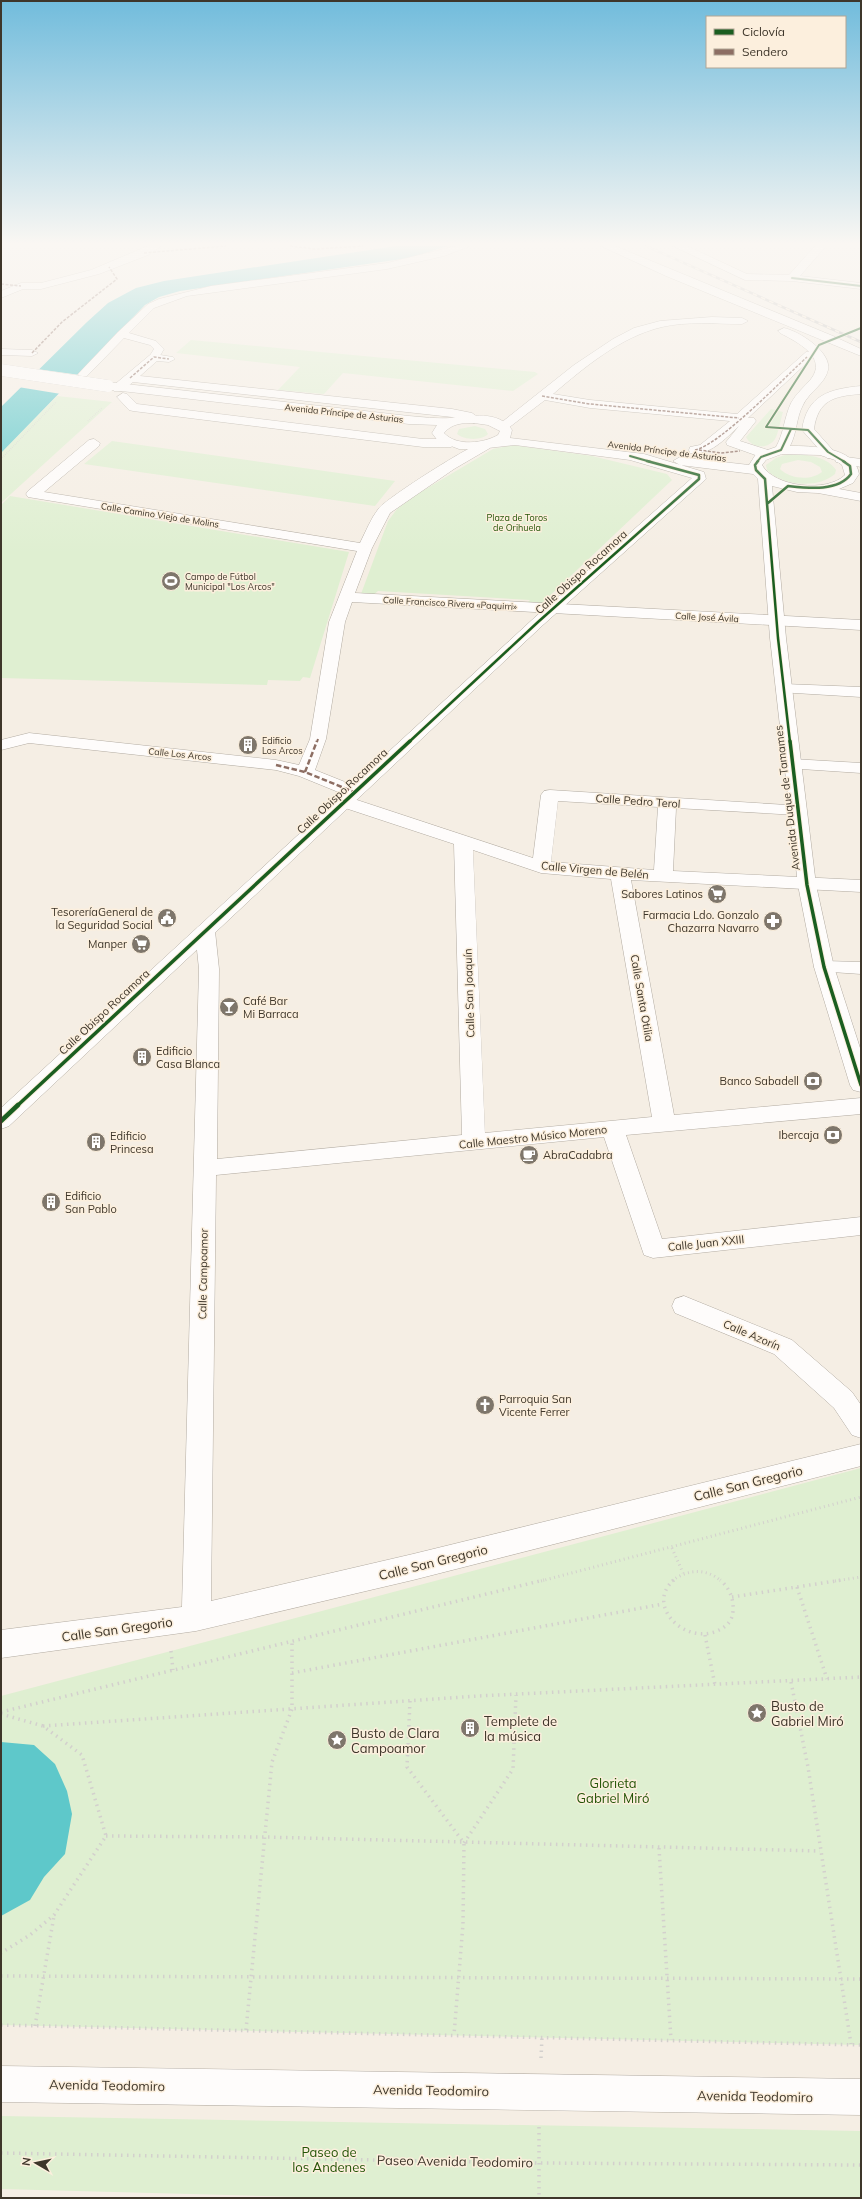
<svg xmlns="http://www.w3.org/2000/svg" width="862" height="2199" font-family="Mulish,sans-serif">
<style>
.green{fill:#dfefd1;fill-rule:evenodd}
.water{fill:#5ec8ca}
.pier{fill:#f5eee4}
.lines{fill:none;stroke-linecap:round;stroke-linejoin:round}
.lane-casing{stroke:#b2aba1;stroke-width:1}
.street-casing{stroke:#b2aba1;stroke-width:1}
.secondary-casing{stroke:#b2aba1;stroke-width:1}
.path-far2{stroke:#d3d0cd;stroke-width:1.5;stroke-dasharray:0.5 1.5;stroke-linecap:butt}
.path-far1{stroke:#d3d0cd;stroke-width:3;stroke-dasharray:1 3.5;stroke-linecap:butt}
.path{stroke:#d3d0cd;stroke-width:3.5;stroke-dasharray:1.5 4.5;stroke-linecap:butt}
.lane{fill:#fefcfb;fill-rule:evenodd}
.street{fill:#fefcfb;fill-rule:evenodd}
.secondary{fill:#fefcfb;fill-rule:evenodd}
.rail-casing{stroke:#c3c1be;stroke-width:2.5}
.rail{stroke:#fcefdd;stroke-width:1.5;stroke-dasharray:4.5;stroke-linecap:butt}
.secondary-bridge-casing{stroke:#b2aba1;stroke-width:12;stroke-linecap:butt}
.path-bridge{stroke:#d3d0cd;stroke-width:1.5;stroke-dasharray:0.5 1.5;stroke-linecap:butt}
.secondary-bridge{stroke:#fefcfb;stroke-width:12}
.quiet-far2{stroke:#8d6e63;stroke-width:1.5;stroke-dasharray:3 1.5;stroke-linecap:butt}
.quiet-far1{stroke:#8d6e63;stroke-width:2;stroke-dasharray:4 2;stroke-linecap:butt}
.quiet{stroke:#8d6e63;stroke-width:2.5;stroke-dasharray:5.5 2.5;stroke-linecap:butt}
.cycleway-far3-casing{stroke:#fcefdd;stroke-width:3.5}
.cycleway-far2-casing{stroke:#fcefdd;stroke-width:4}
.cycleway-far1-casing{stroke:#fcefdd;stroke-width:5.5}
.cycleway-casing{stroke:#fcefdd;stroke-width:7}
.cycleway-far3{stroke:#1b5e20;stroke-width:2}
.cycleway-far2{stroke:#1b5e20;stroke-width:2.5}
.cycleway-far1{stroke:#1b5e20;stroke-width:3.5}
.cycleway{stroke:#1b5e20;stroke-width:4.5}
.labels{text-anchor:middle;dominant-baseline:central;stroke-width:3;stroke-linejoin:round;paint-order:stroke}
.far-street-label{font-size:9px;fill:#3e362a;stroke:#fcefdd}
.far-park-label{font-size:9px;fill:#245507;stroke:#fcefdd}
.far-poi-label{font-size:9px;fill:#3e362a;stroke:#fcefdd;text-anchor:start}
.street-label{font-size:11px;fill:#3e362a;stroke:#fcefdd}
.poi-label{font-size:11px;fill:#3e362a;stroke:#fcefdd;text-anchor:end}
.near-street-label{font-size:13px;fill:#3e362a;stroke:#fcefdd}
.near-poi-label{font-size:13px;fill:#3e362a;stroke:#fcefdd;text-anchor:start}
.near-park-label{font-size:13px;fill:#245507;stroke:#fcefdd}
</style>
<rect width="100%" height="100%" fill="#f5eee4"/>
<path class="green" d="M191,340l344,32 3,2 -25,17 -170,-18 -19,21 -46,-4 22,-23 -124,-14z
M57,396l55,6 -111,101v-50z
M771,409l12,3c-2,6 -5,23 -8,27 -7,11 -24,9 -29,-2z
M475,426l10,3 3,5c-7,7 -24,6 -31,0l2,-5z
M112,441l283,40 -20,25 -291,-42z
M512,445l80,11 75,18 5,6 -132,125h-15l5,-5 -152,-9 -6,5 -11,-2 27,-73 9,-12 22,-16 74,-44z
M785,455c16,-1 41,-1 51,15l-1,4c-17,15 -53,12 -68,-4l-1,-5 10,-7zM798,460l13,2 9,5 2,5c-11,9 -32,7 -42,-3l2,-5z
M10,496l339,56 -39,126 -7,-1 -3,4 -32,-1 -1,5 -266,-7v-173z
M861,1468v577l-860,-20v-329z
M1,2116l860,15v67h-522l-338,-9z"/>
<path class="water" d="M396,246h52l-39,12 -229,33 -21,6 -14,8 -144,148v-46l86,-85 21,-19 28,-15 28,-7z
M1,1742l33,3 21,19 12,27 5,23 -7,40 -21,23 -14,23 -29,16z"/>
<path class="pier" d="M37,369l43,6 -19,19 -43,-7z"/>
<g class="lines">
<g class="lane-casing">
<path id="lane" d="M456,246h14l-26,10 -57,13 -200,27 -33,12 -25,25 27,8 8,8 -6,10 -4,1 -5,-3 5,-8 -4,-4 -26,-7 -37,38h-8l-1,-2 40,-42 30,-28 11,-5 52,-13 176,-23z"/>
</g>
<g class="street-casing">
<path id="street" d="M148,246h13l-13,9 -49,19 -58,15h-18l-22,9v-7l20,-8h20l50,-13z
M673,246h14l60,28 42,1 26,-29h11l-26,30 61,7v6l-69,-8 -47,-1z
M712,317l30,1 6,3 -6,3c-26,0 -55,-3 -80,3 -42,10 -77,40 -109,67l37,6 147,14 69,-62h8l2,2 -2,2 -66,62h6l2,3 -16,20 31,10 1,3 -1,3h-10l-34,-12 -1,-3 13,-16c-13,12 -30,31 -49,27l-1,-3 1,-3 10,-2 30,-24 -140,-13 -45,-8 -38,29h-8l-2,-3 77,-61 39,-26 21,-11 26,-7z
M1,349l31,1 6,3 -6,3 -31,-1z
M154,354l19,3 2,2 -6,3 -12,-1 -17,15 312,33 20,4 8,6 -6,4 -22,-6 -319,-35 -11,9h-8l-2,-3 2,-3 36,-30z
M861,386v8c-27,2 -43,6 -47,35l24,27 23,3v8l-25,-5 -1,-4h-8l-25,-28c5,-35 27,-41 59,-44z
M123,393l4,1 10,10 286,35h28l6,4 -6,4h-28l-290,-36 -4,-1 -12,-13z
M94,439l6,4 -1,3 -55,46 316,51c6,-12 11,-25 19,-35 11,-12 91,-63 106,-67l6,4 -1,3 -36,21 -64,44 -18,35 -17,45 506,27v10l-509,-28 -7,20 -19,117 -11,31 45,18 3,4 -3,4 -6,1 -6,-1 -49,-20 -23,-6 -247,-27 -28,7v-10l28,-7 247,27 23,5 11,-26 19,-117 28,-71 -329,-54 -2,-3 2,-3 61,-51z
M784,684l77,3v10l-83,-5 -2,-3 2,-3z
M792,759l69,4v10l-75,-5 -3,-4 3,-4z
M550,790l253,16 3,4 -3,4 -6,1 -121,-7 -3,63 188,9v12l-230,-12 43,235 187,-17v16l-235,21 36,104 199,-22v18l-208,23 -9,-3 -40,-118 -388,38 -5,426 202,-47 448,-110v22l-448,114 -217,51 -195,27v-28l181,-23 17,-638 -4,-38 3,-4 7,-2 7,2 3,4 4,38 -2,190 245,-24 -8,-291 -115,-38 -3,-4 3,-4 6,-1 6,1 182,60 8,-63 3,-4zM558,801l100,6 -4,63 -103,-8zM473,850l68,23 70,6 41,238 -167,16z
M824,961l37,1v12l-44,-3 -3,-4 3,-4z
M684,1296l108,44 60,52 9,13v33l-9,-3 -18,-27 -60,-54 -99,-41 -3,-7 3,-7z
M1,2066l860,13v36l-860,-13z"/>
</g>
<g class="secondary-casing">
<path id="secondary" d="M601,246h14l218,90 28,13v7l-195,-80z
M784,328c15,3 48,24 44,42 -3,14 -19,22 -25,35 -7,13 -6,28 -13,41 20,0 65,0 69,28l-6,9 -14,6 22,4v8l-43,-8 -21,-1 -25,-6 14,152 30,247 18,82 27,84v41l-8,-2 -3,-5 -36,-118 -16,-82 -28,-247 -12,-159 -5,-5 -73,-9 -7,-4 7,-4 69,8 7,-11 20,-7c8,-14 8,-29 15,-44 5,-9 13,-16 20,-24 17,-22 -14,-37 -31,-46l-2,-2zM782,454l38,1 15,5 7,5 3,10c-18,18 -71,12 -83,-10l4,-5z
M108,382l301,34c13,1 28,3 41,2 20,-2 49,-8 62,12l-2,8 134,16 60,18 2,7 -163,146 -534,501 -8,3v-21l532,-489 159,-141 -62,-18 -115,-15 -36,4h-20l-21,-8 -6,-8 5,-8 -28,-1 -305,-35 -2,-3 2,-3zM474,423l14,2 12,6 -2,4c-14,8 -41,12 -54,-2 8,-10 19,-10 30,-10z"/>
</g>
<path class="path-far2" d="M88,421l14,-13
M1,459l55,-57"/>
<path class="path-far1" d="M672,1548l11,25
M541,1581l320,-84
M672,1581c15,-12 35,-13 49,0
M835,1581l26,-4"/>
<path class="path" d="M674,1580c-29,24 9,65 43,51 9,-4 16,-10 16,-21 1,-11 -4,-23 -13,-30
M797,1587l30,92
M732,1597l110,-17
M705,1635l10,50
M171,1651l2,19
M292,1673l371,-69
M791,1682l17,85 43,277
M410,1701l-3,66 57,76 -1,81 -9,111
M1,1712l543,-132
M1,1714l42,12 39,29 24,81 -52,79 -24,20 -29,18
M43,1726l435,-30 383,-19
M106,1836l159,1 555,14
M464,1843l49,-74 3,-74
M659,1848l12,192
M1,1976l860,3
M1,2025l860,20
M35,2026l19,-110
M246,2030l26,-268 20,-53v-67
M541,2058l1,-21
M539,2127v71
M1,2153l538,10 322,2"/>
<use href="#lane" class="lane"/>
<use href="#street" class="street"/>
<use href="#secondary" class="secondary"/>
<g class="rail-casing">
<path id="rail" d="M646,246l215,96"/>
</g>
<use href="#rail" class="rail"/>
<g class="secondary-bridge-casing">
<path id="secondary-bridge" d="M1,370l107,16"/>
</g>
<path class="path-bridge" d="M775,410l44,-65 42,-17"/>
<use href="#secondary-bridge" class="secondary-bridge"/>
<path class="quiet-far2" d="M290,246l25,3 48,-3
M144,253l82,-7
M1,284l20,2
M32,353l30,-31 55,-43 -8,-12
M130,378l24,-21 15,2
M542,396l48,8 149,14
M695,450c26,-6 89,-72 112,-93
M699,450l22,3 19,-2"/>
<path class="quiet-far1" d="M317,742l1,-3"/>
<path class="quiet" d="M276,765l29,7 49,20
M305,772l12,-31"/>
<g class="cycleway-far3-casing">
<path id="cycleway-far3" d="M792,278l69,8
M630,456l21,6
M757,462l4,-5 20,-7 10,-21
M845,462l-17,-10 -20,-22 -42,-3 53,-82 42,-17"/>
</g>
<g class="cycleway-far2-casing">
<path id="cycleway-far2" d="M758,461l-3,4 1,5 9,9 13,159 12,104
M768,503l20,-17c19,2 50,6 63,-12l-1,-8 -7,-5
M409,742l129,-120 161,-143v-4l-52,-14"/>
</g>
<g class="cycleway-far1-casing">
<path id="cycleway-far1" d="M790,741l17,144 17,82 37,118
M17,1106l393,-365"/>
</g>
<g class="cycleway-casing">
<path id="cycleway" d="M1,1121l17,-16"/>
</g>
<use href="#cycleway-far3" class="cycleway-far3"/>
<use href="#cycleway-far2" class="cycleway-far2"/>
<use href="#cycleway-far1" class="cycleway-far1"/>
<use href="#cycleway" class="cycleway"/>
</g>
<linearGradient id="sky" x2="0" y2="1"><stop stop-color="#71bcdc"/><stop offset="0.44" stop-color="#faf7f3"/><stop offset="1" stop-color="#faf7f3" stop-opacity="0"/></linearGradient>
<rect width="862" height="554" fill="url(#sky)"/>
<defs>
<g id="stadium-disc" transform="scale(1)"><circle r="9.5" fill="#7e766b" stroke="#fcefdd"/><path d="M0-5a6.5 5 0 1 0 0 10a6.5 5 0 1 0 0-10ZM-3.5-1.8h7v3.6h-7Z" fill="#fff"/></g>
<g id="building-disc" transform="scale(1)"><circle r="9.5" fill="#7e766b" stroke="#fcefdd"/><path d="M-4-6H4V6H1V3H-1V6H-4ZM-2.5-4.3h1.7v1.8h-1.7ZM.8-4.3h1.7v1.8H.8ZM-2.5-1h1.7V.8h-1.7ZM.8-1h1.7V.8H.8Z" fill="#fff"/></g>
<g id="supermarket-disc" transform="scale(1)"><circle r="9.5" fill="#7e766b" stroke="#fcefdd"/><path d="M-6-5.5h2.5l.6 2H6L4.5 2H-2.5L-4.4-4H-6ZM-1.5 3.2a1.3 1.3 0 1 0 .1 0ZM3 3.2a1.3 1.3 0 1 0 .1 0Z" fill="#fff"/></g>
<g id="civic-disc" transform="scale(1)"><circle r="9.5" fill="#7e766b" stroke="#fcefdd"/><path d="M-.6-6.5H3V-4.5H.6V-3L4-1V1h2V6H-6V1h2V-1L-.6-3ZM-1.2 2.5V6h2.4V2.5Z" fill="#fff"/></g>
<g id="pharmacy-disc" transform="scale(1)"><circle r="9.5" fill="#7e766b" stroke="#fcefdd"/><path d="M-2-6h4v4h4v4h-4v4h-4v-4h-4v-4h4Z" fill="#fff"/></g>
<g id="bar-disc" transform="scale(1)"><circle r="9.5" fill="#7e766b" stroke="#fcefdd"/><path d="M-6-5H6L.8 .8V4.5H3.5V6h-7V4.5H-.8V.8Z" fill="#fff"/></g>
<g id="bank-disc" transform="scale(1)"><circle r="9.5" fill="#7e766b" stroke="#fcefdd"/><path d="M-6-4H6V4H-6ZM0-2.3a2.3 2.3 0 1 0 0 4.6a2.3 2.3 0 1 0 0-4.6Z" fill="#fff"/></g>
<g id="cafe-disc" transform="scale(1)"><circle r="9.5" fill="#7e766b" stroke="#fcefdd"/><path d="M-5.5-4.5H6V0H3Q3 3.5 0 3.5H-2.5Q-5.5 3.5-5.5 0ZM3-3.2v2h1.7v-2ZM-6 4.5H4V6H-6Z" fill="#fff"/></g>
<g id="church-disc" transform="scale(1)"><circle r="9.5" fill="#7e766b" stroke="#fcefdd"/><path d="M-1.2-6h2.4v3.5h3.3v2.4h-3.3V6h-2.4V-.1h-3.3v-2.4h3.3Z" fill="#fff"/></g>
<g id="sight-disc" transform="scale(1)"><circle r="9.5" fill="#7e766b" stroke="#fcefdd"/><path d="M0-6L1.8-2.2L6-1.7L2.9 1.2L3.7 5.4L0 3.3L-3.7 5.4L-2.9 1.2L-6-1.7L-1.8-2.2Z" fill="#fff"/></g>
</defs>
<g fill-rule="evenodd">
<use href="#stadium-disc" x="171" y="581"/>
<use href="#building-disc" x="248" y="745"/>
<use href="#supermarket-disc" x="717" y="894"/>
<use href="#civic-disc" x="167" y="918"/>
<use href="#pharmacy-disc" x="773" y="921"/>
<use href="#supermarket-disc" x="141" y="944"/>
<use href="#bar-disc" x="229" y="1007"/>
<use href="#building-disc" x="142" y="1057"/>
<use href="#bank-disc" x="813" y="1081"/>
<use href="#bank-disc" x="833" y="1135"/>
<use href="#building-disc" x="96" y="1142"/>
<use href="#cafe-disc" x="529" y="1155"/>
<use href="#building-disc" x="51" y="1202"/>
<use href="#church-disc" x="485" y="1405"/>
<use href="#sight-disc" x="757" y="1713"/>
<use href="#building-disc" x="470" y="1728"/>
<use href="#sight-disc" x="337" y="1740"/>
</g>
<g class="labels">
<g class="far-street-label">
<text transform="translate(344 413) rotate(6)">Avenida Príncipe de Asturias</text>
<text transform="translate(667 451) rotate(7)">Avenida Príncipe de Asturias</text>
<text transform="translate(160 515) rotate(9)">Calle Camino Viejo de Molins</text>
<text transform="translate(450 603) rotate(3)">Calle Francisco Rivera «Paquirri»</text>
<text transform="translate(707 617) rotate(3)">Calle José Ávila</text>
<text transform="translate(180 754) rotate(6)">Calle Los Arcos</text>
</g>
<g class="far-park-label">
<text x="517" y="517">Plaza de Toros<tspan x="517" dy="10">de Orihuela</tspan></text>
</g>
<g class="far-poi-label">
<text x="185" y="576">Campo de Fútbol<tspan x="185" dy="10">Municipal "Los Arcos"</tspan></text>
<text x="262" y="740">Edificio<tspan x="262" dy="10">Los Arcos</tspan></text>
</g>
<g class="street-label">
<text transform="translate(581 572) rotate(-42)">Calle Obispo Rocamora</text>
<text transform="translate(342 791) rotate(-43)">Calle Obispo Rocamora</text>
<text transform="translate(787 798) rotate(-97)">Avenida Duque de Tamames</text>
<text transform="translate(638 801) rotate(4)">Calle Pedro Terol</text>
<text transform="translate(595 870) rotate(5)">Calle Virgen de Belén</text>
<text transform="translate(469 993) rotate(-92)">Calle San Joaquín</text>
<text transform="translate(642 998) rotate(80)">Calle Santa Otilia</text>
<text transform="translate(104 1012) rotate(-43)">Calle Obispo Rocamora</text>
<text transform="translate(533 1137) rotate(-6)">Calle Maestro Músico Moreno</text>
<text transform="translate(706 1243) rotate(-6)">Calle Juan XXIII</text>
<text transform="translate(203 1274) rotate(-89)">Calle Campoamor</text>
<text transform="translate(752 1335) rotate(23)">Calle Azorín</text>
</g>
<g class="poi-label">
<text x="703" y="894">Sabores Latinos</text>
<text x="153" y="912">TesoreríaGeneral de<tspan x="153" dy="13">la Seguridad Social</tspan></text>
<text x="759" y="915">Farmacia Ldo. Gonzalo<tspan x="759" dy="13">Chazarra Navarro</tspan></text>
<text x="127" y="944">Manper</text>
<text x="243" y="1001" text-anchor="start">Café Bar<tspan x="243" dy="13">Mi Barraca</tspan></text>
<text x="156" y="1051" text-anchor="start">Edificio<tspan x="156" dy="13">Casa Blanca</tspan></text>
<text x="799" y="1081">Banco Sabadell</text>
<text x="819" y="1135">Ibercaja</text>
<text x="110" y="1136" text-anchor="start">Edificio<tspan x="110" dy="13">Princesa</tspan></text>
<text x="543" y="1155" text-anchor="start">AbraCadabra</text>
<text x="65" y="1196" text-anchor="start">Edificio<tspan x="65" dy="13">San Pablo</tspan></text>
<text x="499" y="1399" text-anchor="start">Parroquia San<tspan x="499" dy="13">Vicente Ferrer</tspan></text>
</g>
<g class="near-street-label">
<text transform="translate(748 1483) rotate(-14)">Calle San Gregorio</text>
<text transform="translate(433 1562) rotate(-14)">Calle San Gregorio</text>
<text transform="translate(117 1629) rotate(-8)">Calle San Gregorio</text>
<text transform="translate(107 2085) rotate(1)">Avenida Teodomiro</text>
<text transform="translate(431 2090) rotate(1)">Avenida Teodomiro</text>
<text transform="translate(755 2096) rotate(1)">Avenida Teodomiro</text>
<text transform="translate(455 2161) rotate(1)">Paseo Avenida Teodomiro</text>
</g>
<g class="near-poi-label">
<text x="771" y="1706">Busto de<tspan x="771" dy="15">Gabriel Miró</tspan></text>
<text x="484" y="1721">Templete de<tspan x="484" dy="15">la música</tspan></text>
<text x="351" y="1733">Busto de Clara<tspan x="351" dy="15">Campoamor</tspan></text>
</g>
<g class="near-park-label">
<text x="613" y="1783">Glorieta<tspan x="613" dy="15">Gabriel Miró</tspan></text>
<text x="329" y="2152">Paseo de<tspan x="329" dy="15">los Andenes</tspan></text>
</g>
</g>
<rect width="862" height="2199" fill="none" stroke="#3e362a" stroke-width="4"/>
<rect x="706" y="16" width="140" height="52" fill="#fcefdd" stroke="#b0a595"/>
<rect x="714" y="29" width="20" height="6" fill="#1b5e20" stroke="#b0a595"/>
<text x="742" y="36" font-size="12" fill="#3e362a">Ciclovía</text>
<rect x="714" y="49" width="20" height="6" fill="#8d6e63" stroke="#b0a595"/>
<text x="742" y="56" font-size="12" fill="#3e362a">Sendero</text>
<g transform="translate(36 2163) rotate(279)" stroke="#fcefdd" stroke-width="3" paint-order="stroke">
<path d="M0-3L7 15L0 10L-7 15Z" fill="#3e362a"/>
<text y="-6" font-size="11" font-weight="bold" text-anchor="middle" fill="#3e362a">N</text>
</g>
</svg>
